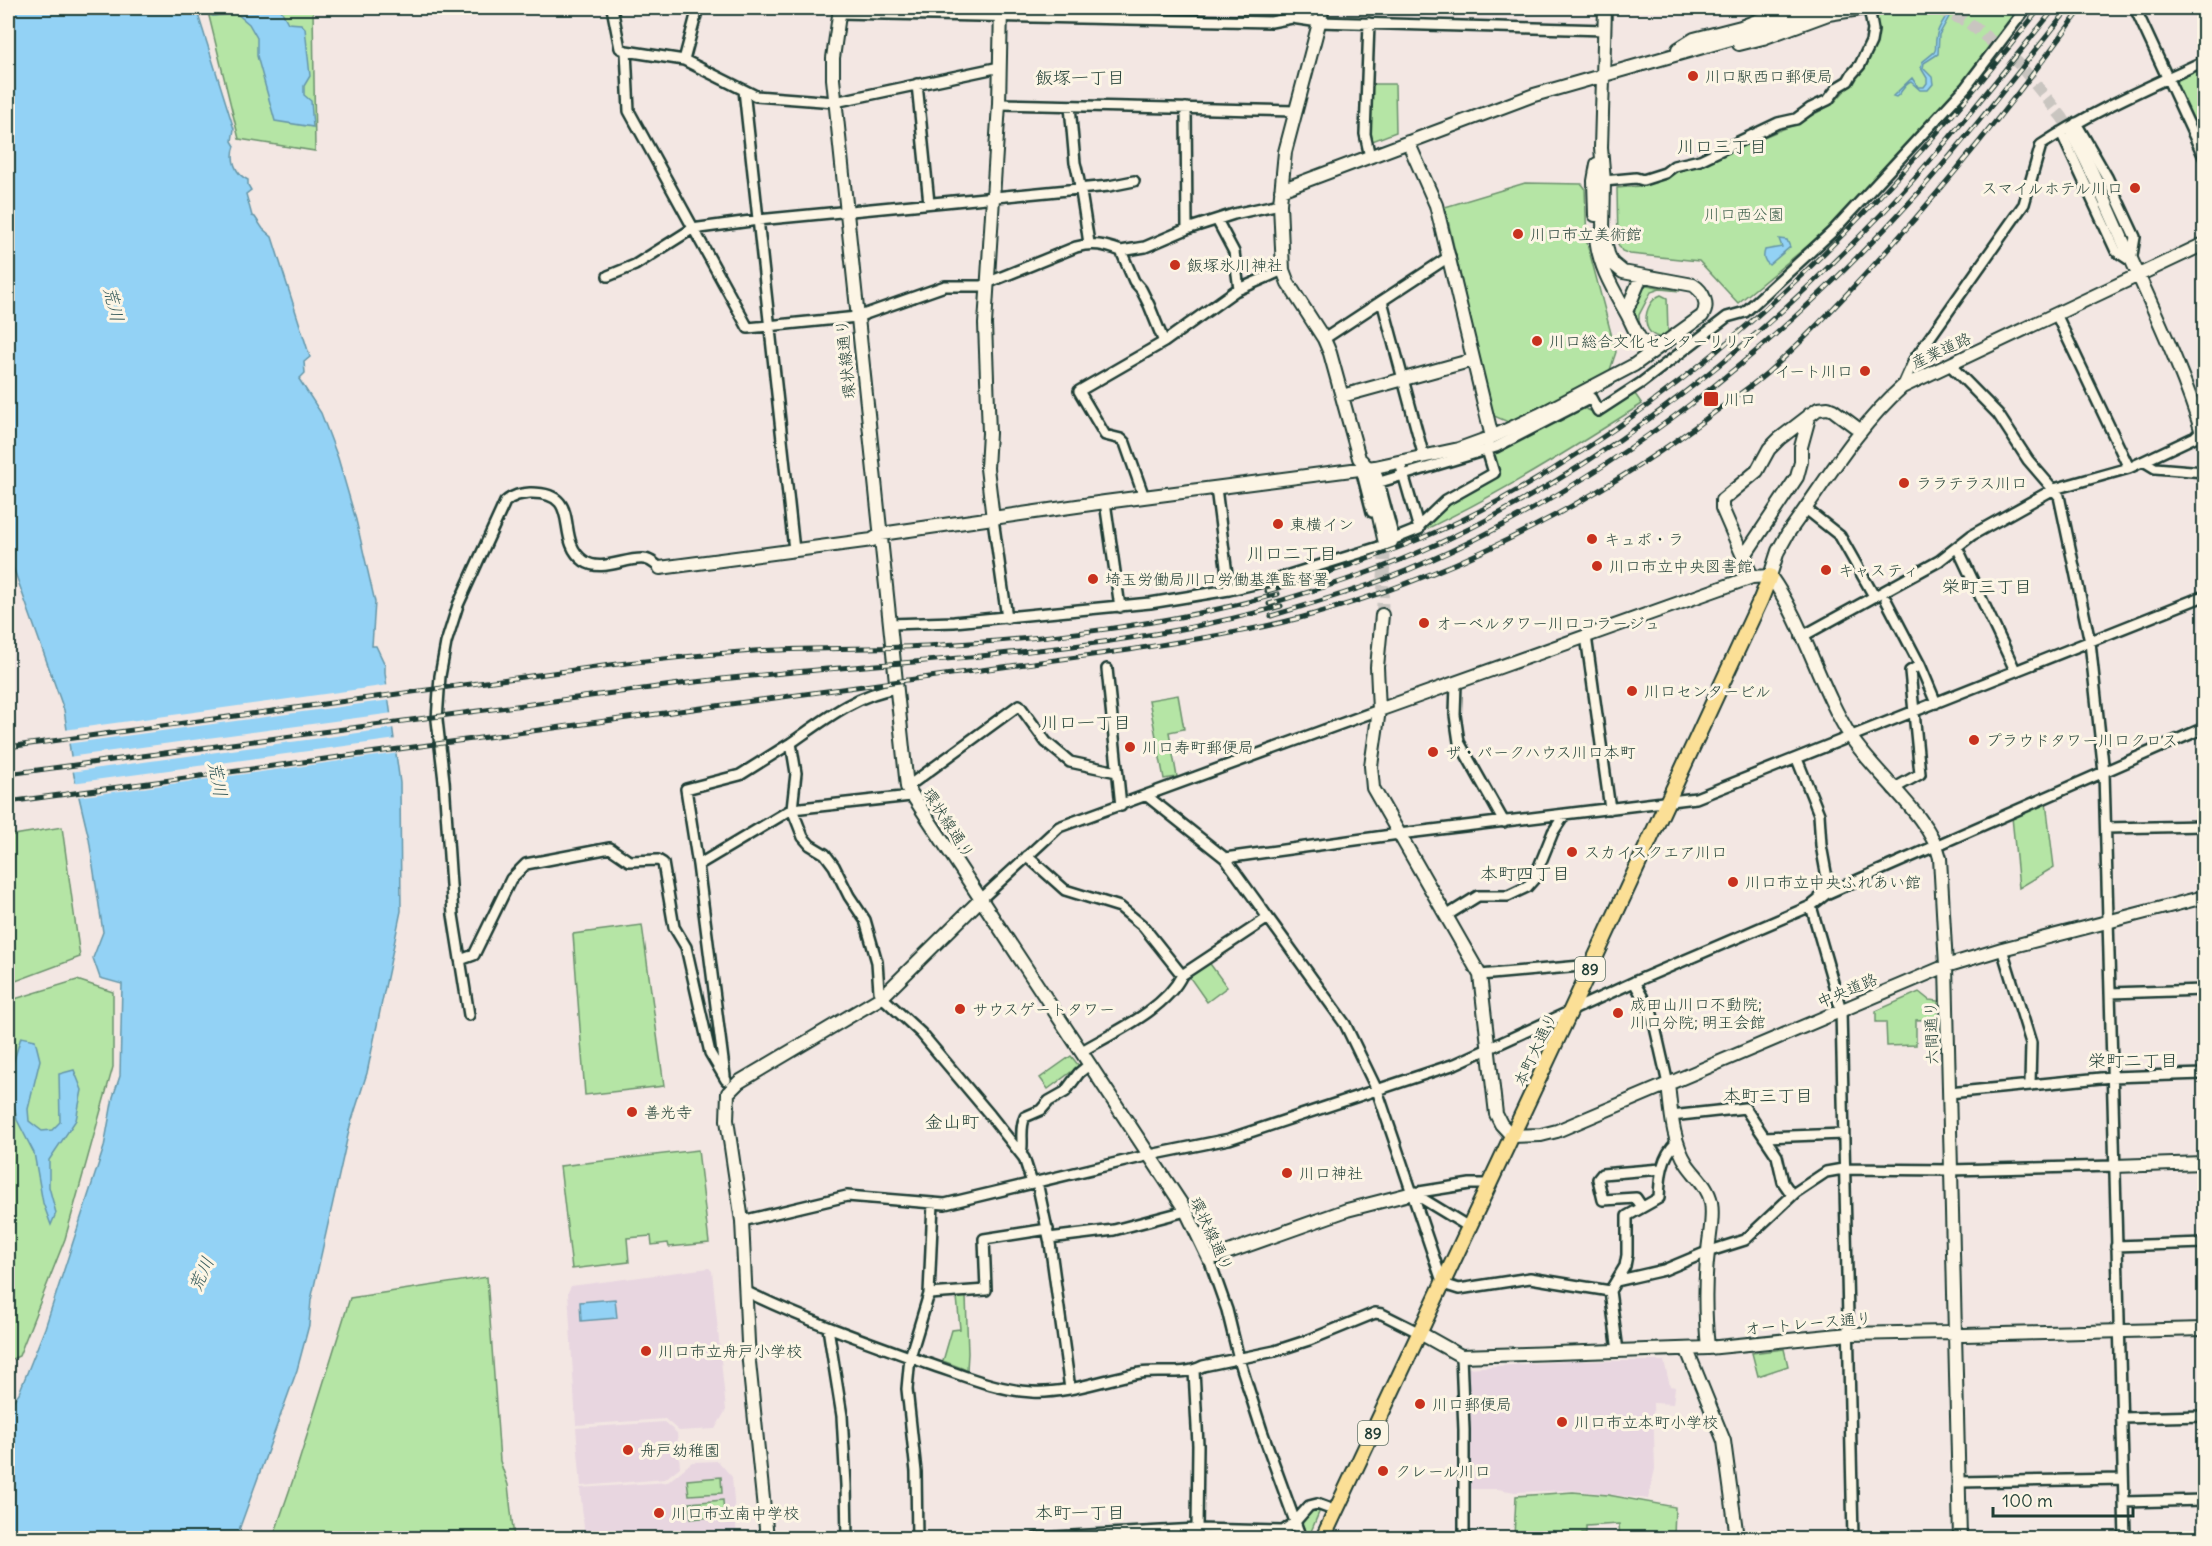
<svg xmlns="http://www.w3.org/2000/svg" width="2212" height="1546" font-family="Delius,'Klee One',sans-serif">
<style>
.built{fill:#e8d6e0}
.green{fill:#b5e5a5;stroke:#6a916c;stroke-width:1.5}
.water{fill:#93d2f5;stroke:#6596a8;stroke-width:1.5}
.pier{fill:#f3e7e3}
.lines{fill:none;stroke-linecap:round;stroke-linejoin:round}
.secondary-tunnel{stroke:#c9c5c0;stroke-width:12;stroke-dasharray:12 6;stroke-linecap:butt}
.street-casing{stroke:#1f3d34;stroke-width:14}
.secondary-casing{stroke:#1f3d34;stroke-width:16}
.primary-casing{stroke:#1f3d34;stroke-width:18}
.street{stroke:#fcf5e5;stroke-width:9}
.secondary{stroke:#fcf5e5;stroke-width:12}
.primary{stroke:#fbdf96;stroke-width:14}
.rail-casing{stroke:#1f3d34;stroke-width:5}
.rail{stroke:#fcf5e5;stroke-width:3;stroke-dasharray:9;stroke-linecap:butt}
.poi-dot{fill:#c8321e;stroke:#fcf5e5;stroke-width:2}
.labels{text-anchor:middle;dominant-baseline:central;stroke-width:6;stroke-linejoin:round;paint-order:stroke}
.shield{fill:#fcf5e5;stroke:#617469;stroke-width:1.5}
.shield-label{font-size:15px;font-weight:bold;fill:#1f3d34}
.poi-label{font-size:16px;fill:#1f3d34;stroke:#fcf5e5;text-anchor:start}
.park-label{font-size:16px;fill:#3d5f4b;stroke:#fcf5e5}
.street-label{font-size:16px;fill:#1f3d34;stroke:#fcf5e5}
.neighbourhood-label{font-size:18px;fill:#1f3d34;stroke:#fcf5e5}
.water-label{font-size:18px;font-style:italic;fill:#365b5b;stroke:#fcf5e5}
</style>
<rect width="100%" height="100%" fill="#f3e7e3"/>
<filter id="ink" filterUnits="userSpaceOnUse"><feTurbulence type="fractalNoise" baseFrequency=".0167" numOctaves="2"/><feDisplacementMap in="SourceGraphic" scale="12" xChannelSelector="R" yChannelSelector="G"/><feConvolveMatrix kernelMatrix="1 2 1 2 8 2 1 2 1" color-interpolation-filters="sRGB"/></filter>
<g filter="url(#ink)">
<path class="built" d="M709,1268l3,3 14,139 -11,19 -36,2 -14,-12 -89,6 -8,-133 3,-6z
M1567,1361h97l6,25 5,1 -2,17 -20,-1 2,66 -7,30 -75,-9 -58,2 -17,-3h-27l-3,-121z
M664,1422l13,11 3,34 -15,12 -84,7 -5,-58z
M718,1461l14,16 5,61h-152l-5,-50 88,-6 24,-20z"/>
<path class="green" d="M207,8h106l2,143 -76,-12z
M1897,8h125l-55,74 -123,134 -106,87 -39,-42 -69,-7 -8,-3 -4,-7 -1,-56 23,-2 75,-29 83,-34 35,-19 30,-34 15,-55z
M2201,69l3,8v39l-10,5 -18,-38 1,-3z
M1369,84h26l1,48 -26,10z
M1525,183l57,1 3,4 2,55 29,109 -7,21 -101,49 -14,-6 -3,-4 -46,-205z
M1647,285l33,6 -20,-2 -9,3 -12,23v10l-8,-12 12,-27z
M1661,295l6,3 1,36 -4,3c-25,2 -22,-35 -3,-42z
M1635,394l7,10c-72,46 -144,91 -220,127v-3l27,-24 49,-28 -6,-25 90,-44 8,4z
M1178,695l6,34 -15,3 8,45 -13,2 -15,-79z
M2046,802l8,65 -35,21 -7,-71z
M62,827l18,130 -72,27v-148z
M642,925l22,161 -79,9 -12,-161z
M1208,961l19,26 -20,15 -19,-27z
M77,980l36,12v75l-48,172 -46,117 -11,5v-360z
M1919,992l10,8 9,1v18l-22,1v25l-29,1 -1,-24h-10v-11z
M1071,1056l8,10 -31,23 -8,-11z
M698,1150l11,93 -40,4 -1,-4 -16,2 -1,-9 -24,2 2,24 -57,7 -12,-103z
M487,1277l13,184 8,24 6,53h-241l22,-64 55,-176z
M957,1297h9l2,56 -1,17 -24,-9 9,-31 8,-1z
M1784,1349l4,17 -30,10 -6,-23z
M721,1477l1,16 -33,2 -2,-15z
M1573,1492l35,3 67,12 -1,31h-54l-1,-14 -33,2v7h-4v4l-29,1 -1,-7 -20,1 -1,5h-17l2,-41z
M723,1500l1,16 -33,3 -2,-16z
M1317,1508l3,2 -10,24 -5,-3 -4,-9 8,-11z"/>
<path class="water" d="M8,8h188l38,121 -2,12 3,5c-5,13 0,28 13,34v5l3,5 -5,4 6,22 3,1 8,12 9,8 38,120 -6,5 1,11 -6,6 22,34 17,45 18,62 19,82 -3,44h4l9,19v8l15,110 1,128 -34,162 -17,53 -39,174 -2,25 -12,45 -61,168h-228v-130l11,-15 26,-65 59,-181 9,-50 7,-21 2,-92 -22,-6 -7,-20 10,-26 -14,-93 -15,-63 -10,-66 -51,-143 -5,-35z
M204,8h76l8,15 13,1 4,4 5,48 -6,10v9l7,6 2,26 -38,-6 -18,-65v-18l-8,-14 -13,-11 -23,3 -8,-3z
M1952,8h2l-15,27 -1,19 -14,9 -1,5 9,9 1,7 -5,6h-8l-9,-8c-7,2 -9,11 -15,15l-3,-1 19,-18 6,9h6l3,-4v-5l-6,-10 1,-6c21,-16 10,-7 15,-28 2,-9 10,-19 15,-26z
M1779,239l8,1 3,7 -21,18c-6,-5 -6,-9 -4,-15l17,-3z
M21,1037l14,3 5,20 -12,49 1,12 13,10 10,-1 8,-8 -1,-48 15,-4 8,20 -6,30 -27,40v27l7,26 -5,12 -8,-22 -9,-50 -17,-33 -9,-40z
M615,1299l2,19 -36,3 -1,-19z"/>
<path class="pier" d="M389,685l2,15 -325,44 -2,-14z
M393,713l2,15 -325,44 -2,-15z
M397,739l2,14 -323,44 -4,-14z"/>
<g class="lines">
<path class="secondary-tunnel" d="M1937,8l31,14 50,41 44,54 10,16
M1382,615l3,-72"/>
<g class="street-casing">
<path id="street" d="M612,8l8,40 6,3 3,60 119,217 109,-11 88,-31h42
M2135,8l69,149
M839,13l432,9 21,-4 27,4 286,8
M1369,23l-4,111 5,23
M626,51l58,9 72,36 79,6 165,-35
M684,60l14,-52
M917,84l12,119
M744,90l50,460
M999,104l296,7
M1070,106l5,57c3,5 12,68 14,80
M1186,108l1,121
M2061,132l55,119 15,10 4,-24 -28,-60 -31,-54
M1604,181l32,-3 7,2 22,-7 9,-7 26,-6 78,-37 18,-4 15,-11 17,-8 10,-13 10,-6 4,-7 8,-9 11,-23 2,-12 -4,-22
M1217,220l17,32 5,37
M1121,251l24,-4 42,-18 47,-15 46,-10
M608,276l27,-11 57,-36 66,-9 351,-34 25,-5
M987,283l89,-36c17,-5 29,-2 45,4l13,30 7,8 8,16 15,37
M1382,301l42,156
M2056,314l73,154
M1324,339l126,-83
M1949,364l49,50 30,46 31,36 31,146 14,131 21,765
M1902,387l12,-27 110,-156 17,-59c51,-34 108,-58 163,-84
M2145,462l10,6 49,4
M1375,467l19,72
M1361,469l11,43
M1380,482l116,-35 95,-49 7,13 43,-28 86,-66 18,-5 87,-80 134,-145 60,-79
M1216,488l13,102
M1144,497l-19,-54 -4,-4 -16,-4 -26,-44 85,-49 71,-51 48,-21
M1105,502l15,105
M1806,509l34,27 34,60
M993,519l14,99
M1419,526l27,-26 48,-27 -7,-23 2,-4
M1957,547l58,123
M1886,600l34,65 -10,6 10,103 -27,15
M890,624l64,-2 196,-19 79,-13 47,-11 116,-36 2,-4 25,-10 -19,-66
M1586,636l24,173
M1801,637l138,-76 33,-26 82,-46 75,-21 66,-31 9,-9
M1920,665l16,38
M1107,669l14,137
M1456,682l-1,33 4,27 45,80
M897,688c-41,6 -73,32 -106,55l5,30 -4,36 11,28 7,8 15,9 9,12 15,30 16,24 12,42 2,29 3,6 39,36 69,82 34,43 8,25
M1797,759l22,55 2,31 6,33 -7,19
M907,787l112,-82 27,37 24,20 47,10
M1147,796l78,62 120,166 32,66 66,194 16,5 71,-11 80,13
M2106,828l98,-2
M1027,856l38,34 55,17 23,19 39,49
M1225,858l174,-24 297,-36 508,-202
M698,865l94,-56 119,-13
M980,900l79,-73 320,-117
M1811,906l30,104 12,528
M1446,916l32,-20h30l19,-9 7,-8 19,-47 12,-18
M2002,949l29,94 -1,41
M460,960l14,-5 37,-76 15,-15 84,-16 19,13 29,-1 5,3 11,64 12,20 24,106 16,27
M1480,975l112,-10
M1634,982l18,32 16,70
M2110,993l94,-3
M469,1015l-16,-100 -9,-134 -7,-61 3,-44 6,-33 12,-38 47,-103c8,-7 15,-8 25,-9 55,-1 23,46 54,68 17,12 42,-4 60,-2 6,0 11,5 16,9
M1082,1051c32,-19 83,-41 100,-76l86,-57
M725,1076l-27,-211 -12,-76 54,-14 51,-32
M1949,1093l162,-16 93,-3
M1671,1116l74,-8 32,48 6,26 9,13
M1764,1137l79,-3
M1021,1154c3,-13 -2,-25 4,-37l16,-7 8,-9 16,-9 14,-19 11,-9
M1037,1182l13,61 20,146
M1413,1193l57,-9h19
M1413,1193l56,34
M1642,1207l-6,-9 -33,2 -5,-21 4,-5 59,-5
M742,1221l105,-25 98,8 205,-49 79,-16 226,-75 179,-82 177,-76 15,-12 378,-166
M1049,1238l65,-8 72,-19
M2116,1246l88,-3
M1209,1259l18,51 12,49 23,72 39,107
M1616,1281l48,-11 43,-18 38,-12 51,-48 30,-20 17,-3 108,1 163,-4
M747,1292c58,28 118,49 179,71 34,11 69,27 106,29 36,2 72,-13 108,-19 20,-3 44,3 63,-7l72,-15 34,-11 66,-27 7,1 38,19
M929,1294l57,-4 -2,-51 64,-10
M828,1328l14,88 4,69 1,53
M1618,1351l-8,-60 15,-25 2,-11v-39l32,-18c1,-22 2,-41 18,-56
M1461,1356l3,74v108
M1194,1371l4,74 -1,84
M2122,1418l82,-2
M1959,1482l164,-3
M2124,1502l80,-2
M917,1538l-1,-66 -9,-83 3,-32 19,-63 4,-91
M1036,1538l161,-9 86,2 12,-9 14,-16 8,-2 19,7"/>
</g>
<g class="secondary-casing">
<path id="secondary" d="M840,8l-7,50v21l74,708 279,424 23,48 138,-49 66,-17
M1323,8l-38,144 -5,52 3,66 5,13 36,56 6,14 29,105 9,10 17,75
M1739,44l24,-6 65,-24 38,-6
M1678,49l16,-10 47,-12 48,-19
M2072,133c23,41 40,85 60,128 26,58 54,117 72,178
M1408,142l28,63 56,232
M1281,190l253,-95 211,-60 69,-27
M1595,215l-1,-34 3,-17
M1596,236c2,29 17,53 31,78 6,11 10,25 20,32l14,-1
M1626,312l15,-35
M1342,396l131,-36
M993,519l-6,-51 2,-35 -4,-109 14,-220 2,-96
M1743,558l54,-81 4,-15v-15l9,-33
M660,568l212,-28 9,-6 224,-32 270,-35 84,-18 33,-12 47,-22 95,-50 68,-49c8,-11 1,-25 -9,-31l-70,-13 -11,-9 -4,-9 -5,-23 1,-50 -3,-33 4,-140
M1770,576c34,47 49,111 81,161 23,36 80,80 89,121l6,108 14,572
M1770,576l8,-25 10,-18c36,-49 68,-105 114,-146l302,-143
M1752,577l-30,-69v-8l35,-29 12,-22 10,-10 39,-30 10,-1 5,2 28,21
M1382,615l-5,52 2,43 -8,56 2,22 107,187 16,139 5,10 11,12 29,-1 16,-4 389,-165 56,-17 202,-52
M1379,710l373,-133 18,-1
M1668,1084c3,26 4,57 19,80 8,12 21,22 24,38 3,17 -2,34 -3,50 -4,32 -3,64 0,96
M2114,1166l90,-3
M1420,1333l41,23 247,-8 141,-14 98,-2 17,3 240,-6
M1687,1350l37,91 13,97
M767,1538l-18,-176 -7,-141 -15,-101 1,-27 11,-11 143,-85 98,-97"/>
</g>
<g class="primary-casing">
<path id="primary" d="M1323,1538l248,-528 190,-411 9,-23"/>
</g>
<use href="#street" class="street"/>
<use href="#secondary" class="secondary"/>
<use href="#primary" class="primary"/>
<g class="rail-casing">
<path id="rail" d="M1267,591c66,-19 133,-41 195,-71 234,-117 419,-309 578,-512
M1269,604c50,-15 100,-30 148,-51 169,-73 316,-188 445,-319 70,-70 130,-149 193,-226
M1271,616c51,-16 102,-30 151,-52 191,-83 359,-219 498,-373 52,-59 101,-122 149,-183
M8,747l610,-83c45,-5 91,-10 136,-13 58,-3 116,-2 173,-5 118,-7 237,-20 351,-52
M8,774l687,-92c195,-23 395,-23 586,-76
M8,802l1121,-152c67,-11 134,-20 199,-40 140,-42 275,-112 391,-201 16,-12 33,-23 48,-36 33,-29 63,-61 93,-93 80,-86 153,-178 222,-272"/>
</g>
<use href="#rail" class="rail"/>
</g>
</g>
<g class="poi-dot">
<circle cx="1693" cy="76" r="6"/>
<circle cx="2135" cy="188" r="6"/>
<circle cx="1518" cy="234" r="6"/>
<circle cx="1175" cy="265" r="6"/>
<circle cx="1537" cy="341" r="6"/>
<circle cx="1865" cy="371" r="6"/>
<rect x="1703" y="391" width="16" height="16" rx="3"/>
<circle cx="1904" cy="483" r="6"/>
<circle cx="1278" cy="524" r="6"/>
<circle cx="1592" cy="539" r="6"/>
<circle cx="1597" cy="566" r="6"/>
<circle cx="1826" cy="570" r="6"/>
<circle cx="1093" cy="579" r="6"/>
<circle cx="1424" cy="623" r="6"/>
<circle cx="1632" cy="691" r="6"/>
<circle cx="1974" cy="740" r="6"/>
<circle cx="1130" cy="747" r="6"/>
<circle cx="1433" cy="752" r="6"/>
<circle cx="1572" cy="852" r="6"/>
<circle cx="1733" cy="882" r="6"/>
<circle cx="960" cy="1009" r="6"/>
<circle cx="1618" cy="1013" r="6"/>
<circle cx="632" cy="1112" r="6"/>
<circle cx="1287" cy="1173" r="6"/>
<circle cx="646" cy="1351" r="6"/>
<circle cx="1420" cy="1404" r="6"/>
<circle cx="1562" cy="1422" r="6"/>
<circle cx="628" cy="1450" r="6"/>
<circle cx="1383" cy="1471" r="6"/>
<circle cx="659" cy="1513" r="6"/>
</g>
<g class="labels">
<g class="shield">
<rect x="1575" y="957" width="30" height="24" rx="4.5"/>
<rect x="1358" y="1421" width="30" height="24" rx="4.5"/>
</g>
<g class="shield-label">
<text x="1590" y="969">89</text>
<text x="1373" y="1433">89</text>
</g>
<g class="poi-label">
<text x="1705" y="76">川口駅西口郵便局</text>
<text x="2123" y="188" text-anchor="end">スマイルホテル川口</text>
<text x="1530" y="234">川口市立美術館</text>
<text x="1187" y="265">飯塚氷川神社</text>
<text x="1549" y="341">川口総合文化センターリリア</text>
<text x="1853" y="371" text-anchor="end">イート川口</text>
<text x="1724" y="399">川口</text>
<text x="1916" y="483">ララテラス川口</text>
<text x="1290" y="524">東横イン</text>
<text x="1604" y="539">キュポ・ラ</text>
<text x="1609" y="566">川口市立中央図書館</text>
<text x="1838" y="570">キャスティ</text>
<text x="1105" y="579">埼玉労働局川口労働基準監督署</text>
<text x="1436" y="623">オーベルタワー川口コラージュ</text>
<text x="1644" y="691">川口センタービル</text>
<text x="1986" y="740">プラウドタワー川口クロス</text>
<text x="1142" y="747">川口寿町郵便局</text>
<text x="1445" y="752">ザ・パークハウス川口本町</text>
<text x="1584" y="852">スカイスクエア川口</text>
<text x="1745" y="882">川口市立中央ふれあい館</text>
<text x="1630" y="1004">成田山川口不動院;<tspan x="1630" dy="18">川口分院; 明王会館</tspan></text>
<text x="972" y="1009">サウスゲートタワー</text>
<text x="644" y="1112">善光寺</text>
<text x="1299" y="1173">川口神社</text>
<text x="658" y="1351">川口市立舟戸小学校</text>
<text x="1432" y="1404">川口郵便局</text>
<text x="1574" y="1422">川口市立本町小学校</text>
<text x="640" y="1450">舟戸幼稚園</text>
<text x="1395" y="1471">クレール川口</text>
<text x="671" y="1513">川口市立南中学校</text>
</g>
<g class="park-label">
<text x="1744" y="214">川口西公園</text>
</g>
<g class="street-label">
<text transform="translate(1941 350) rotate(-25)">産業道路</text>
<text transform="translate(845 359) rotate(-96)">環状線通り</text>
<text transform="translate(949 823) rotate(57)">環状線通り</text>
<text transform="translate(1847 990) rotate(-23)">中央道路</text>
<text transform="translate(1931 1033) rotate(-92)">六間通り</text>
<text transform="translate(1535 1049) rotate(-65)">本町大通り</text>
<text transform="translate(1212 1234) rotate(65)">環状線通り</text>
<text transform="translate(1808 1323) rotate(-5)">オートレース通り</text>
</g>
<g class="neighbourhood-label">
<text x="1080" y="77">飯塚一丁目</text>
<text x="1722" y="146">川口三丁目</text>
<text x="1292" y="553">川口二丁目</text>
<text x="1987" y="586">栄町三丁目</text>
<text x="1086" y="722">川口一丁目</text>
<text x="1525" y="873">本町四丁目</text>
<text x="2133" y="1060">栄町二丁目</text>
<text x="1768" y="1095">本町三丁目</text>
<text x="952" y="1121">金山町</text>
<text x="1080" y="1512">本町一丁目</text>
</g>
<g class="water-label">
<text transform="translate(114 304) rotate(77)">荒川</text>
<text transform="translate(218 779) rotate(79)">荒川</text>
<text transform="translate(201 1274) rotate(-66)">荒川</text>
</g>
</g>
<rect width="2212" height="1546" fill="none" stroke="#fcf5e5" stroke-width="30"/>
<rect x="15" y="15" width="2182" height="1516" fill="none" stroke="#1f3d34" stroke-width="2" filter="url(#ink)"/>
<path d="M1993 1507v9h140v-9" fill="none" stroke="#1f3d34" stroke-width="3"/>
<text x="2002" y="1507" font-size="18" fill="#1f3d34" stroke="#fcf5e5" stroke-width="4.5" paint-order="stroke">100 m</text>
</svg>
